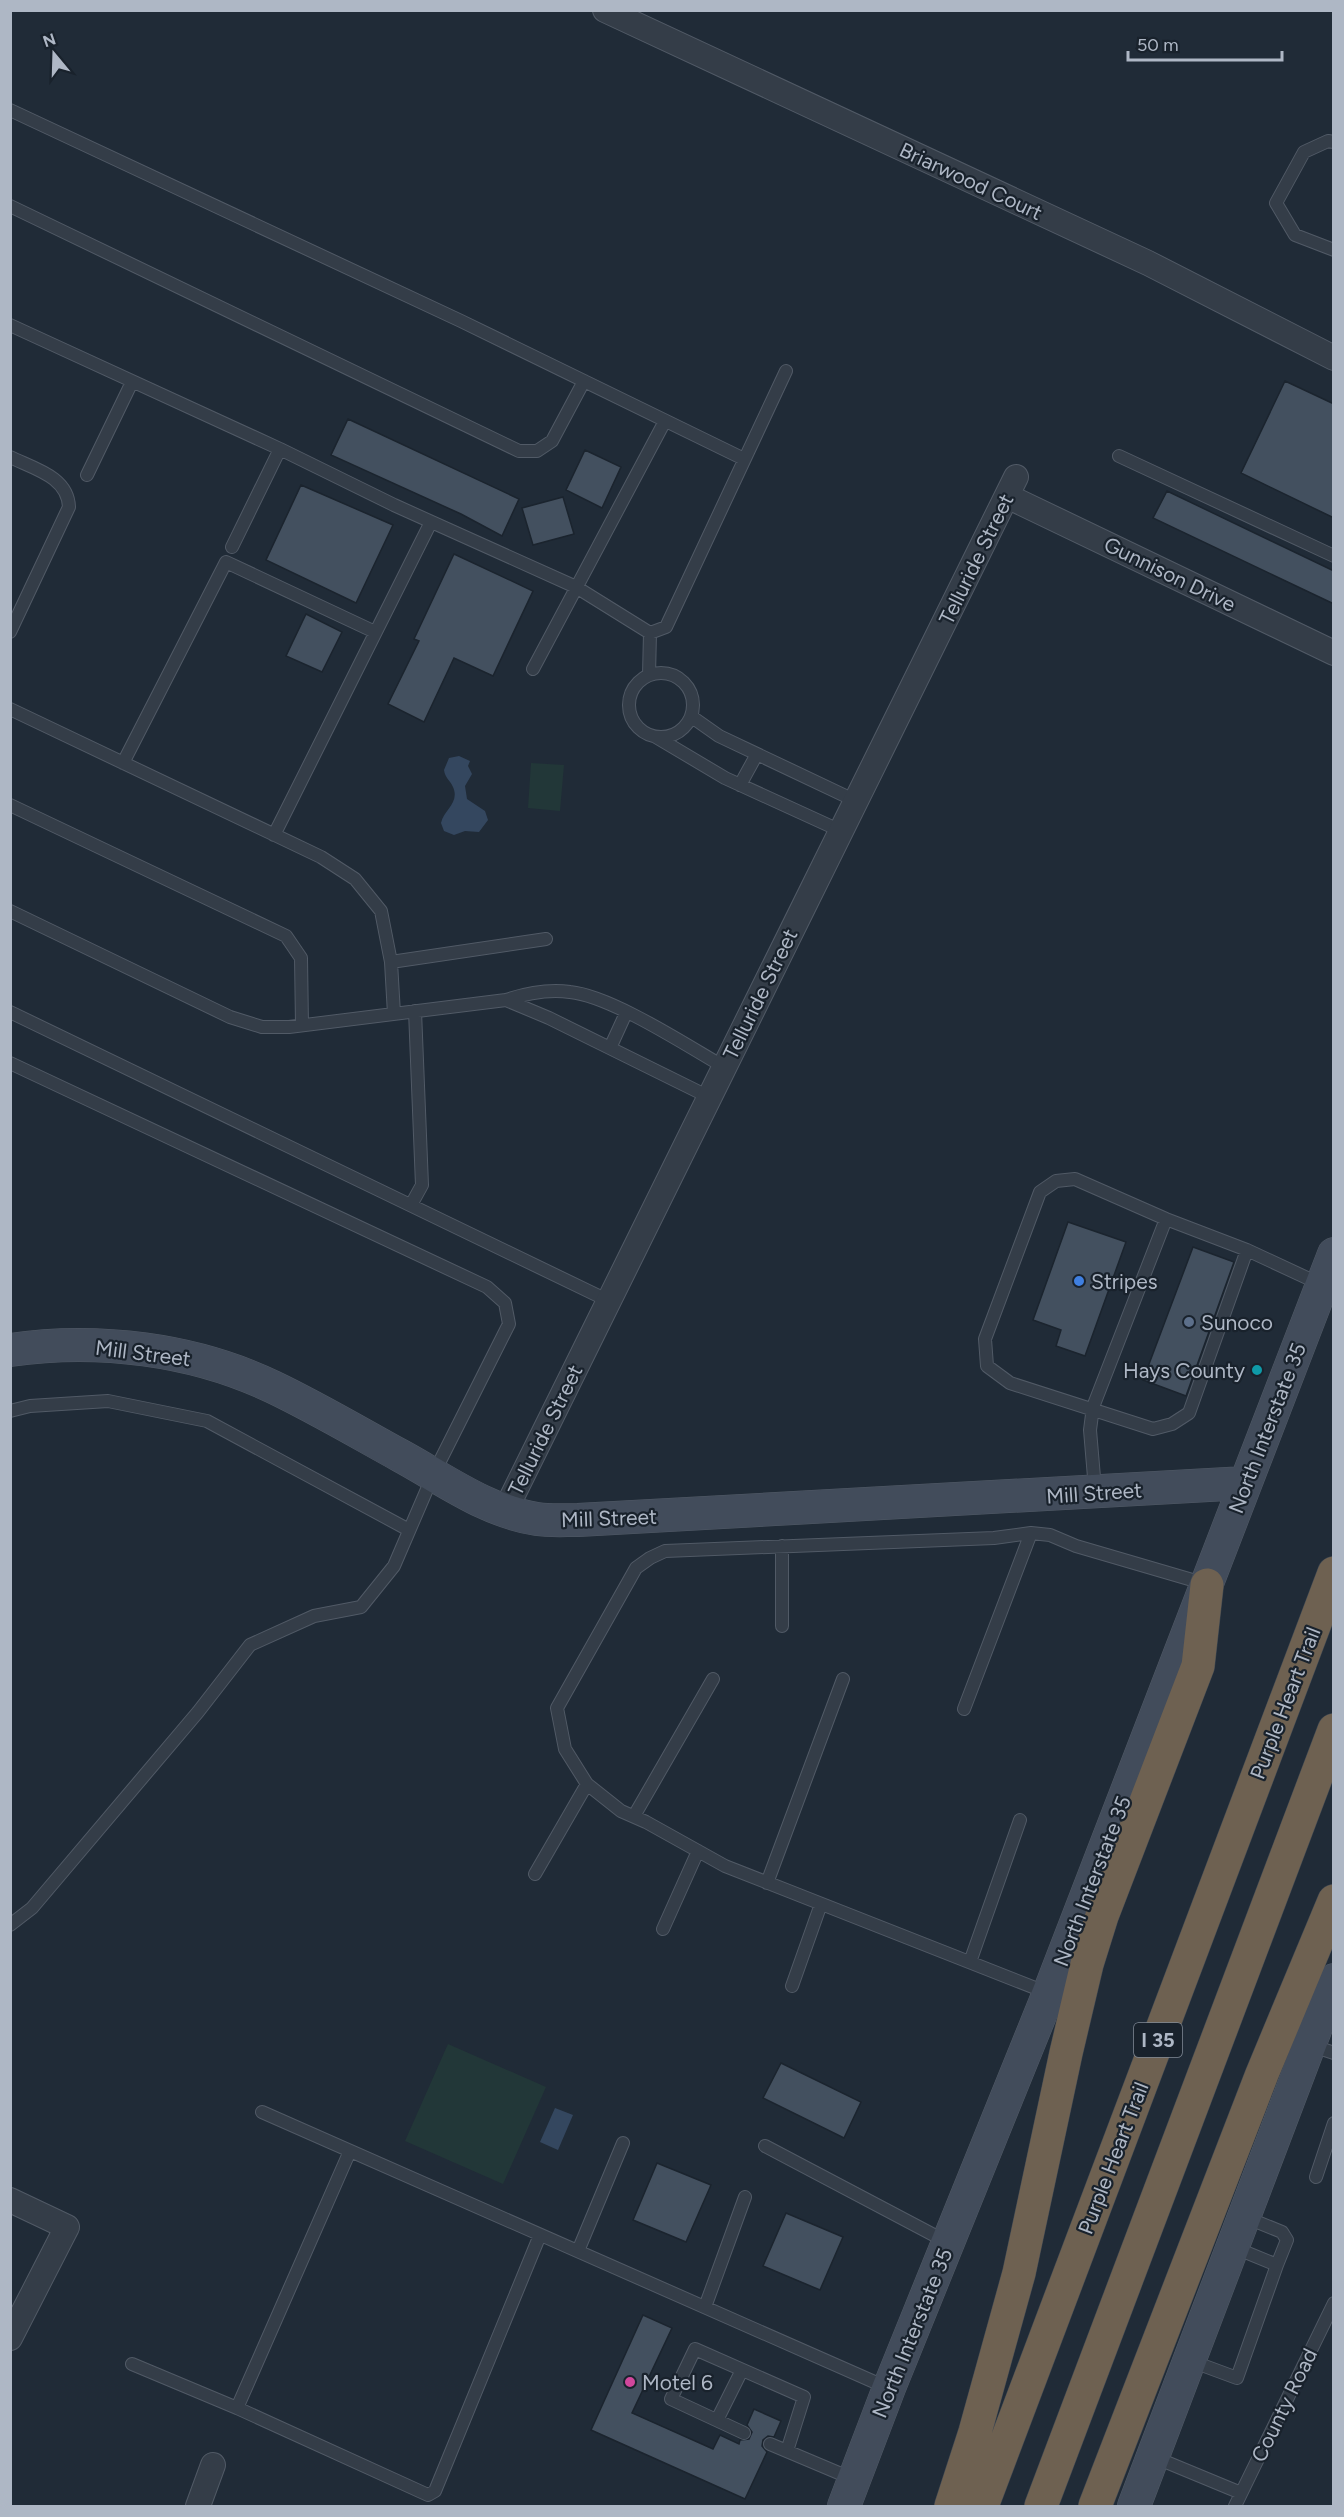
<svg xmlns="http://www.w3.org/2000/svg" width="1344" height="2517" font-family="Figtree,sans-serif">
<style>
.green{fill:#223738}
.water{fill:#34475f}
.building{fill:#43505f;stroke:#1b242e;stroke-width:1.5}
.lines{fill:none;stroke-linecap:round;stroke-linejoin:round}
.lane-casing{stroke:#515a66;stroke-width:14}
.street-casing{stroke:#515a66;stroke-width:26}
.secondary-casing{stroke:#515a66;stroke-width:34}
.highway-casing{stroke:#3e4752;stroke-width:34}
.lane{stroke:#343d48;stroke-width:12}
.street{stroke:#343d48;stroke-width:24}
.secondary{stroke:#424c5b;stroke-width:33}
.highway{stroke:#6e6151;stroke-width:33}
.shop-dot{fill:#3f7fe0;stroke:#19222c;stroke-width:2}
.service-dot{fill:#5c6f8a;stroke:#19222c;stroke-width:2}
.culture-dot{fill:#0f9aa8;stroke:#19222c;stroke-width:2}
.hotel-dot{fill:#d1479c;stroke:#19222c;stroke-width:2}
.labels{text-anchor:middle;dominant-baseline:central;stroke-width:4.5;stroke-linejoin:round;paint-order:stroke}
.shield{fill:#19222c;stroke:#818a97;stroke-width:1.5}
.shield-label{font-size:20px;font-weight:bold;fill:#aeb7c5}
.street-label{font-size:21px;fill:#aeb7c5;stroke:#19222c}
.poi-label{font-size:21px;fill:#aeb7c5;stroke:#19222c;text-anchor:start}
</style>
<rect width="100%" height="100%" fill="#202b37"/>
<path class="green" d="M531,763l33,2 -4,46 -32,-3z
M448,2044l98,43 -43,97 -98,-43z"/>
<path class="water" d="M459,756l11,5 -2,5 4,8 -7,12 2,13 18,12 3,9 -9,12 -14,-1 -11,4 -10,-4 -3,-8c3,-14 19,-20 12,-36 -3,-7 -8,-9 -9,-17l5,-12z
M555,2108l18,7 -15,35 -18,-8z"/>
<path class="building" d="M1285,381l49,23v114l-93,-45z
M348,419l171,80 -17,37 -41,-22 -130,-59z
M585,450l36,17 -19,41 -36,-18z
M301,485l92,40 -37,78 -90,-43z
M1167,491l167,80v33l-181,-86z
M563,497l11,37 -41,11 -11,-37z
M454,554l79,37 -40,85 -39,-18 -30,64 -36,-18 31,-63 -5,-2z
M306,614l36,18 -20,40 -36,-16z
M1068,1222l58,20 -41,114 -29,-10 5,-16 -28,-10z
M1193,1247l41,15 -48,134 -43,-16z
M781,2063l80,39 -17,36 -81,-40z
M657,2163l54,22 -25,57 -53,-22z
M786,2213l57,24 -23,53 -57,-24z
M643,2315l29,13 -40,85 81,36 7,-14 19,9 1,-4 9,-1 3,-7 -5,-7 7,-16 27,12 -7,16 -6,-1 -5,4 -1,6 5,6 -22,47 -154,-69z"/>
<g class="lines">
<g class="lane-casing">
<path id="lane" d="M10,110l451,211 283,138
M1334,142l-6,-1 -24,11 -28,51 19,32 39,15
M10,206l509,245h18l15,-10 32,-60
M10,325l270,124 114,56 182,82 74,46 16,-6 120,-256
M1119,456l215,100
M10,457c25,12 58,20 59,50l-59,125
M87,475l45,-93
M232,547l48,-98
M533,669l132,-248
M629 705a32 32 0 1 1 64 0a32 32 0 1 1-64 0Z
M649,675l1,-42
M10,709l311,148 34,22 26,32 10,51 3,52
M692,717l27,19 137,65
M656,737l69,41 116,53
M123,763l103,-201 149,70
M740,785l17,-31
M10,805l276,131 15,22 1,67
M274,835l157,-313
M10,911l220,106 32,10h27l217,-27c21,-7 42,-11 64,-8 41,4 116,53 154,75
M391,962l155,-23
M506,1000l43,18 160,79
M10,1012l599,289
M610,1048l16,-35
M10,1063l477,224 18,16 4,21 -75,149 -40,93 -33,41 -47,9 -64,29 -52,67 -166,196 -22,17
M411,1205l11,-20 -7,-174
M1247,1250l-58,163 -17,11 -19,5 -143,-46 -23,-17 -2,-27 55,-147 16,-11 19,-2 91,40 81,31 73,34
M10,1411l20,-5 78,-5 99,20 202,109
M1095,1489l-5,-59 3,-23 73,-188
M782,1626v-80
M964,1709l67,-176
M634,1816l79,-137
M535,1874l52,-90
M767,1883l76,-204
M663,1929l35,-78
M970,1962l50,-142
M792,1986l29,-82
M1048,1993l-323,-127 -79,-44 -25,-11 -34,-27 -22,-35 -8,-41 79,-140 14,-10 15,-7 329,-13 37,-5 19,2 26,11 130,38
M1310,2045l24,8
M262,2112l626,276
M765,2146l182,96
M1316,2177l18,-54
M1245,2217l37,15 5,8 -10,25
M578,2251l45,-108
M705,2307l40,-110
M1191,2361l46,17 40,-113 -44,-18
M132,2364l105,44 191,87 7,-4 105,-256
M237,2408l113,-257
M717,2420l25,-50
M744,2433l-73,-34 24,-50 109,48 -17,54
M770,2444l83,35
M1154,2457l87,36
M1235,2506l99,-203"/>
</g>
<g class="street-casing">
<path id="street" d="M605,10l543,253 186,95
M1007,496l327,157
M505,1511l511,-1034
M10,2200l57,27 -57,111
M198,2506l15,-41"/>
</g>
<g class="secondary-casing">
<path id="secondary" d="M10,1350c87,-13 184,-1 263,37 44,21 86,46 128,69 44,24 85,55 136,63 13,2 27,1 41,1l667,-37
M844,2506l45,-118 160,-395 285,-739
M1134,2506l200,-526"/>
</g>
<g class="highway-casing">
<path id="highway" d="M951,2506l24,-74 44,-159 47,-220 21,-89 15,-48 96,-250 9,-81
M982,2506l352,-933
M1041,2506l293,-776
M1095,2506l167,-432 72,-173"/>
</g>
<use href="#lane" class="lane"/>
<use href="#street" class="street"/>
<use href="#secondary" class="secondary"/>
<use href="#highway" class="highway"/>
</g>
<circle class="shop-dot" cx="1079" cy="1281" r="6"/>
<circle class="service-dot" cx="1189" cy="1322" r="6"/>
<circle class="culture-dot" cx="1257" cy="1370" r="6"/>
<circle class="hotel-dot" cx="630" cy="2382" r="6"/>
<g class="labels">
<rect class="shield" x="1134" y="2023" width="48" height="34" rx="4.5"/>
<g class="shield-label">
<text x="1158" y="2040">I 35</text>
</g>
<g class="street-label">
<text transform="translate(971 181) rotate(25)">Briarwood Court</text>
<text transform="translate(976 559) rotate(-64)">Telluride Street</text>
<text transform="translate(1170 574) rotate(26)">Gunnison Drive</text>
<text transform="translate(760 994) rotate(-64)">Telluride Street</text>
<text transform="translate(143 1353) rotate(7)">Mill Street</text>
<text transform="translate(1267 1428) rotate(-69)">North Interstate 35</text>
<text transform="translate(545 1430) rotate(-64)">Telluride Street</text>
<text transform="translate(1094 1493) rotate(-4)">Mill Street</text>
<text transform="translate(609 1518) rotate(-2)">Mill Street</text>
<text transform="translate(1285 1703) rotate(-69)">Purple Heart Trail</text>
<text transform="translate(1092 1881) rotate(-69)">North Interstate 35</text>
<text transform="translate(1113 2158) rotate(-69)">Purple Heart Trail</text>
<text transform="translate(912 2333) rotate(-68)">North Interstate 35</text>
<text transform="translate(1284 2405) rotate(-64)">County Road</text>
</g>
<g class="poi-label">
<text x="1091" y="1281">Stripes</text>
<text x="1201" y="1322">Sunoco</text>
<text x="1245" y="1370" text-anchor="end">Hays County</text>
<text x="642" y="2382">Motel 6</text>
</g>
</g>
<rect width="1344" height="2517" fill="none" stroke="#aeb7c5" stroke-width="24"/>
<g transform="translate(54 54) rotate(341)" stroke="#19222c" stroke-width="4.5" paint-order="stroke">
<path d="M0-4.5L10 22L0 15L-10 22Z" fill="#aeb7c5"/>
<text y="-9" font-size="16" font-weight="bold" text-anchor="middle" fill="#aeb7c5">N</text>
</g>
<path d="M1128 51v9h154v-9" fill="none" stroke="#aeb7c5" stroke-width="3"/>
<text x="1137" y="51" font-size="18" fill="#aeb7c5" stroke="#19222c" stroke-width="4.5" paint-order="stroke">50 m</text>
</svg>
